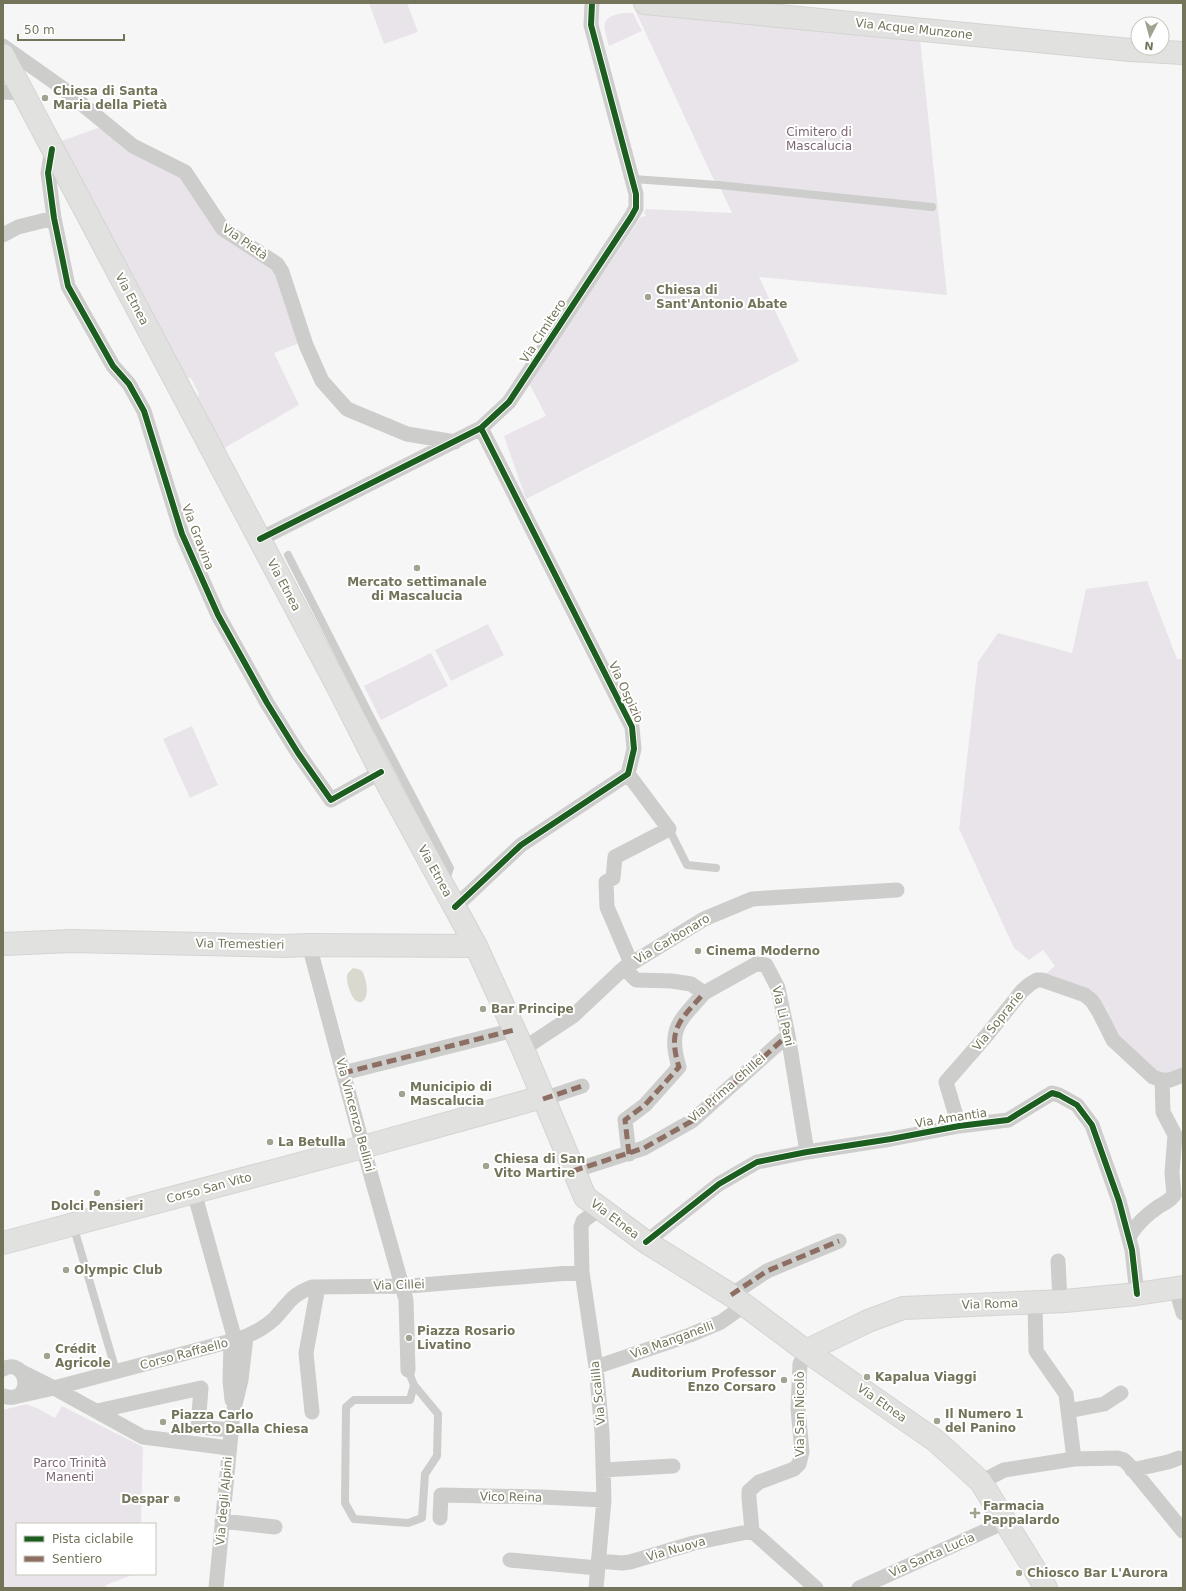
<svg xmlns="http://www.w3.org/2000/svg" width="1186" height="1591" font-family="'DejaVu Sans',sans-serif">
<style>
.green{fill:#e9e4e9}
.water{fill:#dad9d0}
.lines{fill:none;stroke-linecap:round;stroke-linejoin:round}
.secondary-casing{stroke:#d4d4d2;stroke-width:24}
.lane{stroke:#cdcdcb;stroke-width:8}
.street{stroke:#cdcdcb;stroke-width:15}
.secondary{stroke:#e1e1df;stroke-width:22}
.quiet{stroke:#8d6e63;stroke-width:5;stroke-dasharray:10 5;stroke-linecap:butt}
.cycleway-casing{stroke:#fff;stroke-width:8}
.cycleway{stroke:#1b5e20;stroke-width:6}
.poi-dot{fill:#a2a291;stroke:#fff;stroke-width:1.5}
.labels{text-anchor:middle;dominant-baseline:central;stroke-width:4;stroke-linejoin:round;paint-order:stroke}
.street-label{font-size:12px;fill:#74745a;stroke:#fff}
.poi-label{font-size:12px;font-weight:bold;fill:#74745a;stroke:#fff;text-anchor:start}
.park-label{font-size:12px;fill:#7d6674;stroke:#fff}
</style>
<rect width="100%" height="100%" fill="#f6f6f7"/>
<path class="green" d="M369,3h38l11,29 -34,12z
M635,10l285,29 27,256 -188,-18 40,84 -273,138 -22,-63 42,-20 -17,-33 112,-166 5,-1 -2,-4 2,-3 86,4 -13,-28 -6,-7z
M623,13h10l9,18 -33,15c-5,-18 -11,-29 14,-33z
M101,127l79,47 38,56 55,38 26,75 -25,10 25,52 -78,45 -26,-47 4,-9 -8,-16 -9,-1 -126,-234z
M1147,581l30,78h6v409l-17,7 -10,-4 -40,-37 -9,-25 -16,-19 -47,-15 11,-9 -12,-16 -14,10 -15,-12 -55,-119 19,-167 20,-29 74,20 14,-64z
M488,624l16,31 -53,26 -16,-31z
M431,653l17,33 -67,34 -17,-34z
M192,726l26,59 -28,13 -27,-59z
M26,1404l13,5 16,9 7,-12 81,41 -2,77h-124v50h113v2l-24,9 -1,3h-102v-178z"/>
<path class="water" d="M353,968c3,1 7,1 9,3 4,6 9,28 -1,31 -9,2 -15,-20 -14,-27 1,-3 4,-5 6,-7z"/>
<g class="lines">
<g class="secondary-casing">
<path id="secondary" d="M645,3l485,47 53,3
M3,55l338,638 40,79 95,174 47,103 62,148 61,45 85,53 75,56 130,90 45,41 65,106
M3,944l69,-3 212,5 25,-1 167,1
M3,1243l360,-96 179,-50
M806,1351l62,-30 35,-13 162,-7 72,-7 46,-7"/>
</g>
<path class="lane" d="M633,179l86,6 213,22
M288,555l80,157
M353,710l15,2 82,156 -5,14
M669,829l18,36 29,3
M73,1225l43,146
M408,1370l6,15 -4,15h-56l-8,7 -1,96 9,16 54,4 14,-5 3,-44 12,-18 1,-42 -24,-29"/>
<path class="street" d="M3,46l58,41 72,59 52,26 38,57 54,35 5,8 24,73 16,36 25,28 60,25 48,8
M3,92l19,1
M52,149l-4,24 6,45 14,68 45,80 16,18 15,27 38,123 36,81 49,88 31,50 33,47 50,-28
M3,235l15,-8 36,-9
M260,539l221,-111 28,-26 122,-185 5,-9v-14l-45,-169 1,-22
M628,774l41,55 -54,28 -2,21 -7,4 1,25 24,56
M455,907l66,-62 107,-71 6,-25 -2,-22 -151,-299
M309,945l54,202 43,153 2,70
M624,968l12,12 36,1 19,3 13,9 52,-29 10,1 12,23 10,47 19,117
M523,1049l50,-33 51,-48 80,-49 48,-20 145,-9
M343,1073l171,-43
M543,1099l39,-13
M959,1126l-13,-44 41,-47 35,-44 8,-7 7,-4h5l43,15 7,6 7,11 14,28 40,37 9,3h8l13,-5
M629,1154l-4,-34 20,-15 34,-38c-12,-39 1,-46 25,-74
M573,1171l71,-23 48,-27 96,-86
M1129,1237c7,-12 17,-22 29,-30 6,-4 12,-6 16,-12l-2,-22 3,-38 -12,-23 -1,-32
M646,1242l73,-58 38,-22 50,-10 84,-13 68,-13 49,-6 44,-27 7,2 18,10 15,20 27,76 13,49 5,44
M1058,1261l2,40
M1176,1289l7,24
M731,1295l36,-24 72,-30
M1035,1302l1,49 30,43 8,65
M235,1340c14,-4 28,-11 39,-21 15,-15 15,-23 38,-32l97,-1 173,-14
M231,1342l-1,39 2,19
M806,1351l-6,13 -2,45 4,43 -3,12 -5,5 -35,13 -10,9v7l3,33 64,57
M596,1367l94,-32 31,-13 24,-17
M3,1369c25,-13 33,37 0,27
M20,1371l34,17 89,49 86,11
M18,1396l36,-8 181,-48 -41,-148
M97,1411l104,-23 -3,39 33,3
M1068,1411l36,-7 17,-11
M312,1412l-6,-59 12,-66
M603,1470l70,-4
M1132,1470l36,-8 11,-4
M981,1482l23,-12 70,-11 43,-1 7,2 5,5 54,66
M440,1518l1,-23 100,2 63,3
M222,1521l53,6
M510,1560l88,8
M599,1561l23,2 8,-1 64,-19 58,-12
M216,1588l17,-175 8,-33 5,-43
M596,1588l8,-88 -2,-68 -6,-65 -14,-95 -1,-45 2,-6 18,-13
M859,1588l146,-66"/>
<use href="#secondary" class="secondary"/>
<path class="quiet" d="M343,1073l171,-43
M543,1099l39,-13
M629,1154l-4,-34 20,-15 34,-38c-12,-39 1,-46 25,-74
M573,1171l71,-23 48,-27 96,-86
M731,1295l36,-24 72,-30"/>
<g class="cycleway-casing">
<path id="cycleway" d="M52,149l-4,24 6,45 14,68 45,80 16,18 15,27 38,123 36,81 49,88 31,50 33,47 50,-28
M260,539l221,-111 28,-26 122,-185 5,-9v-14l-45,-169 1,-22
M455,907l66,-62 107,-71 6,-25 -2,-22 -151,-299
M646,1242l73,-58 38,-22 50,-10 84,-13 68,-13 49,-6 44,-27 7,2 18,10 15,20 27,76 13,49 5,44"/>
</g>
<use href="#cycleway" class="cycleway"/>
</g>
<g class="poi-dot">
<circle cx="45" cy="98" r="4"/>
<circle cx="648" cy="297" r="4"/>
<circle cx="417" cy="568" r="4"/>
<circle cx="698" cy="951" r="4"/>
<circle cx="483" cy="1009" r="4"/>
<circle cx="402" cy="1094" r="4"/>
<circle cx="270" cy="1142" r="4"/>
<circle cx="486" cy="1166" r="4"/>
<circle cx="97" cy="1193" r="4"/>
<circle cx="66" cy="1270" r="4"/>
<circle cx="409" cy="1338" r="4"/>
<circle cx="47" cy="1356" r="4"/>
<circle cx="867" cy="1377" r="4"/>
<circle cx="784" cy="1380" r="4"/>
<circle cx="937" cy="1421" r="4"/>
<circle cx="163" cy="1422" r="4"/>
<circle cx="177" cy="1499" r="4"/>
<path d="M973 1507h4v4h4v4h-4v4h-4v-4h-4v-4h4z"/>
<circle cx="1019" cy="1573" r="4"/>
</g>
<g class="labels">
<g class="street-label">
<text transform="translate(914 29) rotate(6)">Via Acque Munzone</text>
<text transform="translate(245 242) rotate(35)">Via Pietà</text>
<text transform="translate(132 299) rotate(62)">Via Etnea</text>
<text transform="translate(543 331) rotate(-57)">Via Cimitero</text>
<text transform="translate(198 537) rotate(69)">Via Gravina</text>
<text transform="translate(284 585) rotate(62)">Via Etnea</text>
<text transform="translate(626 692) rotate(65)">Via Ospizio</text>
<text transform="translate(435 871) rotate(61)">Via Etnea</text>
<text transform="translate(672 939) rotate(-31)">Via Carbonaro</text>
<text transform="translate(240 944) rotate(1)">Via Tremestieri</text>
<text transform="translate(783 1016) rotate(77)">Via Li Pani</text>
<text transform="translate(998 1021) rotate(-51)">Via Soprarie</text>
<text transform="translate(727 1088) rotate(-41)">Via Prima Chillei</text>
<text transform="translate(355 1115) rotate(75)">Via Vincenzo Bellini</text>
<text transform="translate(951 1118) rotate(-9)">Via Amantia</text>
<text transform="translate(209 1188) rotate(-15)">Corso San Vito</text>
<text transform="translate(615 1219) rotate(37)">Via Etnea</text>
<text transform="translate(399 1285) rotate(-2)">Via Cillei</text>
<text transform="translate(990 1304) rotate(-2)">Via Roma</text>
<text transform="translate(672 1340) rotate(-20)">Via Manganelli</text>
<text transform="translate(184 1354) rotate(-15)">Corso Raffaello</text>
<text transform="translate(598 1393) rotate(-96)">Via Scalilla</text>
<text transform="translate(882 1403) rotate(35)">Via Etnea</text>
<text transform="translate(800 1414) rotate(-90)">Via San Nicolò</text>
<text transform="translate(511 1497) rotate(1)">Vico Reina</text>
<text transform="translate(224 1501) rotate(-85)">Via degli Alpini</text>
<text transform="translate(676 1549) rotate(-16)">Via Nuova</text>
<text transform="translate(932 1555) rotate(-24)">Via Santa Lucia</text>
</g>
<g class="poi-label">
<text x="53" y="91">Chiesa di Santa<tspan x="53" dy="14">Maria della Pietà</tspan></text>
<text x="656" y="290">Chiesa di<tspan x="656" dy="14">Sant'Antonio Abate</tspan></text>
<text x="417" y="582" text-anchor="middle">Mercato settimanale<tspan x="417" dy="14">di Mascalucia</tspan></text>
<text x="706" y="951">Cinema Moderno</text>
<text x="491" y="1009">Bar Principe</text>
<text x="410" y="1087">Municipio di<tspan x="410" dy="14">Mascalucia</tspan></text>
<text x="278" y="1142">La Betulla</text>
<text x="494" y="1159">Chiesa di San<tspan x="494" dy="14">Vito Martire</tspan></text>
<text x="97" y="1206" text-anchor="middle">Dolci Pensieri</text>
<text x="74" y="1270">Olympic Club</text>
<text x="417" y="1331">Piazza Rosario<tspan x="417" dy="14">Livatino</tspan></text>
<text x="55" y="1349">Crédit<tspan x="55" dy="14">Agricole</tspan></text>
<text x="776" y="1373" text-anchor="end">Auditorium Professor<tspan x="776" dy="14">Enzo Corsaro</tspan></text>
<text x="875" y="1377">Kapalua Viaggi</text>
<text x="945" y="1414">Il Numero 1<tspan x="945" dy="14">del Panino</tspan></text>
<text x="171" y="1415">Piazza Carlo<tspan x="171" dy="14">Alberto Dalla Chiesa</tspan></text>
<text x="169" y="1499" text-anchor="end">Despar</text>
<text x="983" y="1506">Farmacia<tspan x="983" dy="14">Pappalardo</tspan></text>
<text x="1027" y="1573">Chiosco Bar L'Aurora</text>
</g>
<g class="park-label">
<text x="819" y="132">Cimitero di<tspan x="819" dy="14">Mascalucia</tspan></text>
<text x="70" y="1463">Parco Trinità<tspan x="70" dy="14">Manenti</tspan></text>
</g>
</g>
<rect width="1186" height="1591" fill="none" stroke="#74745a" stroke-width="8"/>
<rect x="16" y="1523" width="140" height="52" fill="#ffffff" stroke="#c7c7bd"/>
<rect x="24" y="1536" width="20" height="6" fill="#1b5e20" stroke="#c7c7bd"/>
<text x="52" y="1543" font-size="12" fill="#74745a">Pista ciclabile</text>
<rect x="24" y="1556" width="20" height="6" fill="#8d6e63" stroke="#c7c7bd"/>
<text x="52" y="1563" font-size="12" fill="#74745a">Sentiero</text>
<g transform="translate(1150 36) rotate(186)"><circle r="19" fill="#ffffff" stroke="#c7c7bd"/>
<path d="M0-3L7 15L0 10L-7 15Z" fill="#a2a291"/>
<text y="-6" font-size="11" font-weight="bold" text-anchor="middle" fill="#74745a">N</text>
</g>
<path d="M18 34v6h106v-6" fill="none" stroke="#74745a" stroke-width="2"/>
<text x="24" y="34" font-size="12" fill="#74745a" stroke="#ffffff" stroke-width="3" paint-order="stroke">50 m</text>
</svg>
